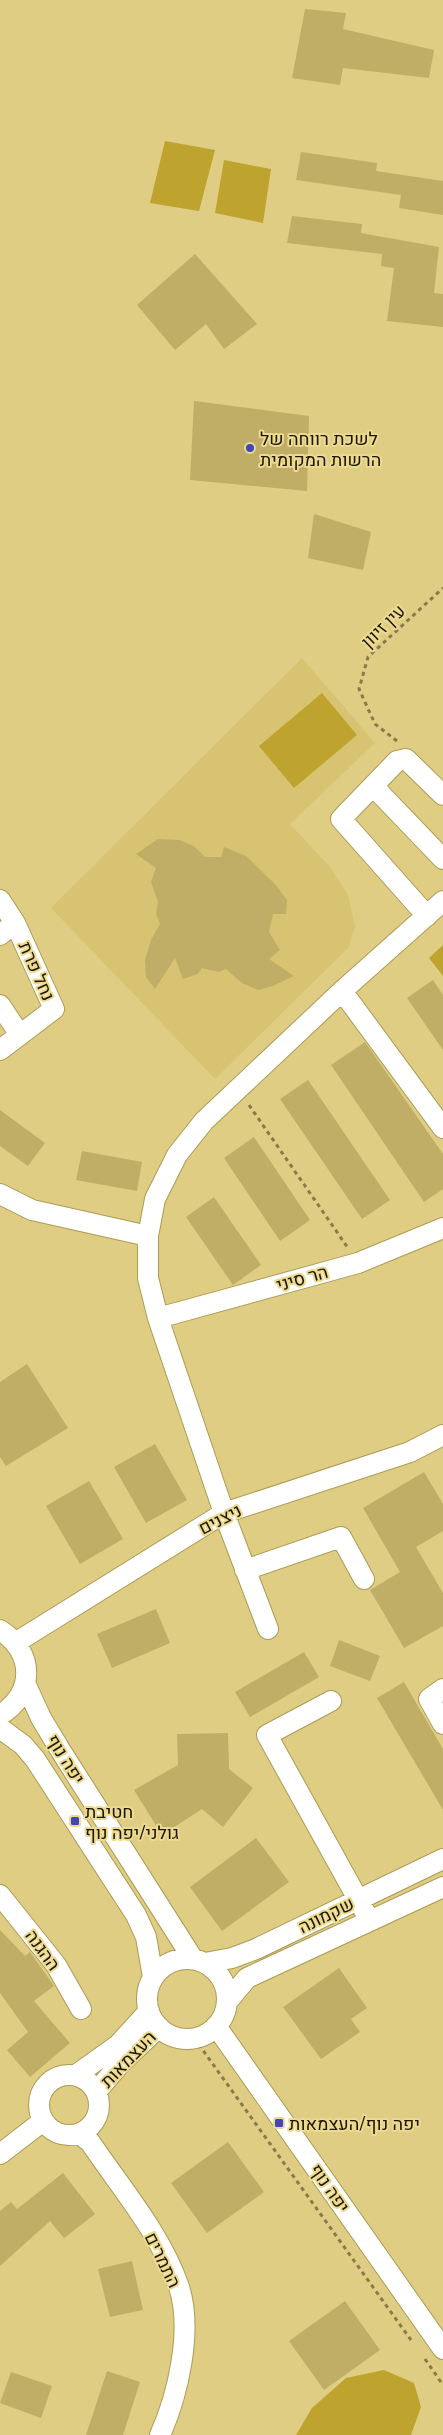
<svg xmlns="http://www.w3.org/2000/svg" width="443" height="2435" font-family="'Public Sans',Heebo,sans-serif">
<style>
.built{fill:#d7c371}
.green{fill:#bea32f}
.building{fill:#c0ae66}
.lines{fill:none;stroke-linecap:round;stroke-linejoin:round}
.minor-casing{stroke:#ad9b54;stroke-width:22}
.path{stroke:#887a49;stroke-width:3;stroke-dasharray:4 4;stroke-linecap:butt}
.minor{stroke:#fff;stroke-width:20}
.poi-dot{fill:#4145b9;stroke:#ecda91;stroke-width:2}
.labels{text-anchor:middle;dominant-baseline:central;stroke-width:4;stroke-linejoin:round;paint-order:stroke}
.poi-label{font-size:18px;fill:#1d1500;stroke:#ecda91;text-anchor:start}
.street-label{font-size:18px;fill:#1d1500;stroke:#ecda91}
</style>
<rect width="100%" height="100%" fill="#dfcd84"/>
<path class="built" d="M302,658l73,85 -85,81 40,43 18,28 7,31 -6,21 -134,132 -164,-171z"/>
<path class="green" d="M165,141l50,9 -16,61 -49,-8z
M224,160l47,9 -8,54 -48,-10z
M322,693l35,42 -63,53 -35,-42z
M443,945v31l-14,-18z
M384,2370l30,13 7,24 -10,28h-115l16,-27 34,-30z"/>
<path class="building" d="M305,9l41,4 -3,16 91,21 -5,28 -86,-10 -3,17 -48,-7z
M301,152l76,11 -1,8 67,10v34l-44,-7 2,-13 -105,-15z
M292,216l70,8 -1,9 78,14 -5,46 9,1v33l-56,-6 7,-53 -13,-2 1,-12 -95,-11z
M195,254l62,70 -33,25 -18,-25 -31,26 -38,-45z
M194,401l115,15 -2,75 -117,-11z
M314,514l57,18 -8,38 -55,-12z
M158,839l21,1 15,6 11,11h16l3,-10 22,9 29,28 12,16 -1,14h-13l-4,18 11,18 -11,9 25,17 -21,10 -15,4 -16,-7 -16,-14 -7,3 -17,-4 -4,6 -15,5 -8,-21 -20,31 -9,-12 -1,-17 6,-20 9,-16 -4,-10 2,-12 -7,-20 5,-14 -20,-14z
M433,980l10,15v55l-36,-52z
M365,1042l78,112v35l-19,13 -93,-137z
M308,1080l82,120 -28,19 -82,-120z
M0,1110l45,33 -17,23 -28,-20z
M254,1137l56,83 -30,21 -56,-83z
M82,1151l60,11 -5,29 -61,-11z
M214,1197l47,68 -28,20 -47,-68z
M27,1364l41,64 -62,38 -6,-9v-75z
M155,1444l32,56 -41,23 -32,-56z
M424,1472l19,32v27l-27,16 27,46v33l-39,22 -34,-58 30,-18 -37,-64z
M89,1481l34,58 -43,25 -34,-58z
M156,1609l14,34 -58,25 -15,-34z
M339,1640l41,16 -10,25 -40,-15z
M304,1652l15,25 -69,40 -15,-25z
M404,1682l39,67v61l-66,-112z
M228,1733l1,36 24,19 -30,39 -21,-18 -40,26 -28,-45 44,-25 -1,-31z
M256,1838l33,44 -67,49 -32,-44z
M0,1930l25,26 5,-4 22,31 2,3 -20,15 36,42 -40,34 -23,-27 21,-18 -28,-39z
M339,1968l28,40 -16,11 9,13 -39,27 -38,-52z
M228,2142l36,50 -57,41 -36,-50z
M63,2173l32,41 -31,24 -14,-17 -50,45v-55l11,-9 6,7z
M132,2261l11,49 -33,7 -12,-48z
M345,2301l35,49 -56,40 -35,-49z
M107,2371l33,11 -17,53h-37z
M11,2372l41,14 -11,32 -41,-15z"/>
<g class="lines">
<g class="minor-casing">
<path id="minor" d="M373,786l70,73
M0,900l15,23 39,86 -54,41
M427,916l-86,-97 56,-58 9,-2 37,36
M0,935l15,-12
M342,991l101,137
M0,1005l20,30
M0,1194l32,16 116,26
M158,1318l200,-55 85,-35
M245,1570l96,-33 23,42
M268,1629l-44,-116 -66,-195 -10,-40v-42l7,-37 22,-44 27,-34 138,-130 101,-90
M0,1630c35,22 35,64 0,85
M15,1643l209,-130 186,-61 33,-17
M25,1683l16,35 18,30 134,211
M443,1689l-14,10 14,25
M331,1701l-64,34 103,186
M0,1728l23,17 12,14 101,156 10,22 7,40
M0,1895l56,70 25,44
M147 1999a40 40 0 1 1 80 0a40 40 0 1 1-80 0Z
M205,1963l27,-5 24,-9 187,-90
M227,2002l20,-24 196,-91
M216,2026l227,323
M39 2105a30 30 0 1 1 60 0a30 30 0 1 1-60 0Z
M76,2075l42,-30 31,-34
M96,2092l24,-28 39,-37
M79,2134l11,8c31,46 71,92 89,145 14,43 -1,108 -19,148
M0,2154l43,-33"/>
</g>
<path class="path" d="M397,741l-22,-17 -16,-35 9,-32 75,-69
M249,1105l99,143
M194,2038l217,302
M425,2359l18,26"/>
<use href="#minor" class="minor"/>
</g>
<g class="poi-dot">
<circle cx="250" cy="448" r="5"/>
<rect x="70" y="1816" width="10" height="10" rx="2.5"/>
<rect x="274" y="2118" width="10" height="10" rx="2.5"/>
</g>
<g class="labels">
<g class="poi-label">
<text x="260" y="438">לשכת רווחה של<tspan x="260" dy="21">הרשות המקומית</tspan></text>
<text x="85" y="1811">חטיבת<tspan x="85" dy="21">גולני/יפה נוף</tspan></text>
<text x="289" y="2123">יפה נוף/העצמאות</text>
</g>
<g class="street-label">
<text transform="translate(383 626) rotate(-44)">עין זיוון</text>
<text transform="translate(37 971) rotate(66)">נחל פרת</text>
<text transform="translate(302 1278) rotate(-16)">הר סיני</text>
<text transform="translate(220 1519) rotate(-27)">ניצנים</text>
<text transform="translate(66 1759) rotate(58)">יפה נוף</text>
<text transform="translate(326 1915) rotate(-26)">שקמונה</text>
<text transform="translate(43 1950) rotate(54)">ההגנה</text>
<text transform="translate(128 2059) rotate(-46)">העצמאות</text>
<text transform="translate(330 2188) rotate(55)">יפה נוף</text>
<text transform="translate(163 2260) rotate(64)">התמרים</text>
</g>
</g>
</svg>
